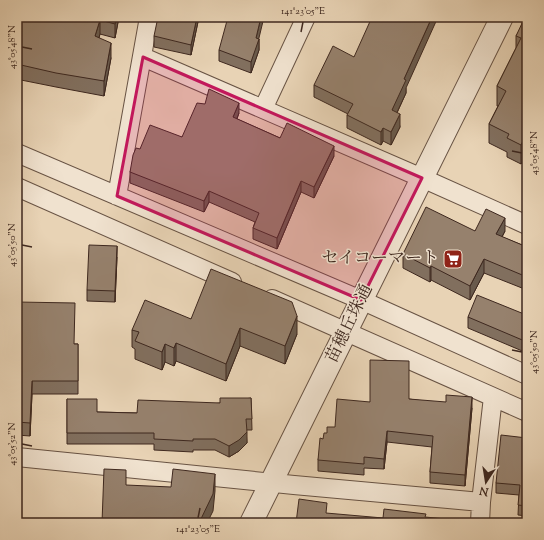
<svg xmlns="http://www.w3.org/2000/svg" width="544" height="540" font-family="'Sorts Mill Goudy','Noto Serif JP',serif">
<style>
.lines{fill:none;stroke-linecap:round;stroke-linejoin:round}
.minor-casing{stroke:#685344;stroke-width:20}
.tertiary-casing{stroke:#685344;stroke-width:24}
.minor{stroke:#f0e2cf;stroke-width:18}
.tertiary{stroke:#f0e2cf;stroke-width:22}
.wall{fill:#816f5e;stroke:#3e281f}
.shaded-wall{fill:#695a4c;stroke:#3e281f}
.building{fill:#96816d;stroke:#3e281f}
.marked{fill:#c2185b;fill-opacity:0.2;stroke:#c2185b;stroke-width:3;stroke-linejoin:round}
.ticks{fill:none;stroke:#3e281f;stroke-width:1.5}
.labels{text-anchor:middle;dominant-baseline:central;stroke-width:3;stroke-linejoin:round;paint-order:stroke}
.poi-label{font-size:17px;fill:#3e281f;stroke:#f0e2cf;text-anchor:end}
.street-label{font-size:17px;fill:#3e281f;stroke:#f0e2cf}
.neatline{fill:none;stroke:#3e281f;stroke-width:1.5}
.ticks-label{font-size:10px;text-anchor:middle;fill:#3e281f}
</style>
<rect width="100%" height="100%" fill="#e8d3b5"/>
<filter id="stains"><feTurbulence type="fractalNoise" baseFrequency=".005" numOctaves="4"/><feColorMatrix values="0 0 0 0 .2 0 0 0 0 .09 0 0 0 0 .02 0 0 0 .5 -.17"/></filter>
<radialGradient id="worn" r=".72"><stop offset=".6" stop-color="#630" stop-opacity="0"/><stop offset="1" stop-color="#630" stop-opacity=".3"/></radialGradient>
<g class="lines">
<g class="minor-casing">
<path id="minor" d="M143,57l279,121 105,47
M263,109l43,-92
M17,153l344,147 166,75
M17,187l215,95
M117,196l32,-179
M272,299l255,113
M17,457l277,28 187,17
M480,523l1,-21 12,-105"/>
</g>
<g class="tertiary-casing">
<path id="tertiary" d="M251,523l251,-506"/>
</g>
<use href="#minor" class="minor"/>
<use href="#tertiary" class="tertiary"/>
</g>
<path class="wall" d="M17,17h102l-4,21 -15,-4 -1,4 12,20 -7,38 -48,-9 -35,-7z
M199,17l-8,38 -37,-8v-11z
M443,17h10l-2,4z
M527,17v146l-4,-2 -2,3 -14,-7v-5l-18,-9v-19l9,-18h-1v-20l19,-38v-12z
M259,39v11l-8,23 -32,-12v-11z
M354,57l52,31v5l-9,20 3,14 -9,18 -8,-4 -2,4 -34,-17v-13l1,-1 -34,-17v-12z
M239,113l-2,6 43,19 54,18 -20,42 -13,-6 -24,57 -24,-10v-11l2,-6 -46,-20 -5,10 -74,-29v-11l10,-23 42,-12z
M475,231h30l-3,6 25,10v43l-43,-17 -14,27 -39,-20 -1,2 -27,-14v-14z
M117,257l-2,45 -28,-1v-11z
M17,302l57,42h4v50h-46l-2,42 -13,-1z
M524,315l3,1v37l-59,-25v-11z
M191,319l106,15 -12,30 -45,-18 -14,35 -50,-20 -2,5 -9,-4 -3,8 -27,-11v-10l-3,-2v-17z
M251,398l1,32h-6l1,13 -8,8 -10,6 -14,-7h-22v2l-39,-2v-6h-87v-45l30,13 40,1 83,-10z
M409,399l63,9 -7,78 -35,-3v-11l2,-25 -45,-5 -3,27 -20,-1v7l-46,-4v-11l5,-21 4,-6 43,-31z
M527,438v78l-9,-1 1,-20 -23,-2v-10z"/>
<path class="shaded-wall" d="M116,17h3l-4,21v-14z
M197,17h2l-8,38v-10z
M261,17h3l-6,25 1,-3v11l-8,23v-11l5,-24z
M432,17h6l-32,71v5l-14,30v-13l12,-31z
M100,20v14l-5,16v-14z
M111,43v15l-7,38v-15z
M21,65v15l-4,23v-15z
M239,103v10l-6,15v-11z
M400,114v13l-9,18v-13z
M383,128v13l-2,4v-13z
M523,141v20l-2,3v-19z
M334,146v10l-20,42v-11z
M301,181v11l-24,57v-11z
M209,191v11l-5,10v-11z
M505,218v13l-9,17v-14z
M117,246v11l-2,45v-11z
M484,259v14l-14,27v-14z
M431,266v14l-1,2v-14z
M297,316v18l-12,30v-18z
M240,328v18l-14,35v-17z
M176,343v18l-2,5v-18z
M165,344v18l-3,8v-18z
M32,381v13l-2,42v-13z
M472,397v11l-7,78v-11z
M387,431v11l-3,27v-10z
M247,432v11l-8,8 -10,6v-11z
M215,474v17l-2,20 -6,12h-8z"/>
<path class="building" d="M17,17h99l-1,7 -15,-4 -5,16 16,7 -7,38 -48,-8 -35,-8 -4,23z
M158,17h39l-6,28 -37,-9z
M228,17h33l-5,21 3,1 -8,23 -32,-12z
M372,17h60l-28,62 2,1 -14,30 8,4 -9,18 -8,-4 -2,4 -34,-17 6,-11 -39,-19 19,-39 21,11z
M525,17h2v126l-4,-2 -2,4 -14,-7 2,-4 -20,-10 17,-33 -9,-5 24,-48 -5,-2z
M209,89l30,14 -6,14 47,21 7,-15 47,23 -20,41 -13,-6 -24,57 -24,-10 6,-15 -50,-22 -5,10 -74,-29 3,-17 3,-7 4,1 10,-24 32,12 15,-34 8,1z
M426,207l49,24 11,-22 19,9 -9,16 31,13v30l-43,-18 -14,27 -39,-20 -1,2 -27,-14z
M89,245l28,1 -2,45 -28,-1z
M211,269l81,33 5,14 -12,30 -45,-18 -14,36 -50,-21 -2,5 -9,-4 -3,8 -27,-11 4,-9 -7,-2 13,-30 46,19z
M477,295l47,19v1l3,1v26l-59,-25z
M17,302l58,1 -1,41h4v37h-46l-2,42 -13,-1z
M370,360l39,1v38l37,3v-7l26,2 -7,78 -35,-3 3,-36 -46,-5 -3,28 -20,-2v7l-46,-4 2,-22 3,1 1,-6h3v-6h8l2,-28 33,3z
M220,398h31l1,21h-6l1,13 -8,8 -10,6 -14,-7h-22v2l-39,-2v-6h-87v-34h30v13l40,1 1,-13 82,3z
M501,435l26,3v68l-9,-1 2,-20 -24,-2z
M104,469l22,1v15l45,2 2,-18 42,5 -2,20 -14,29h-97z
M299,499l28,4 -1,10 57,5 1,-9 42,5 -1,3 32,3v3h-161z"/>
<path class="marked" d="M143,57l279,121 -61,122 -244,-104z"/>
<path class="ticks" d="M301,32l2,-10M22,47l10,2M512,151l10,2M22,245l10,2M512,350l10,2M22,444l10,2M198,518l2,-10"/>
<defs>
<g id="supermarket-square" transform="scale(1)"><rect x="-9" y="-9" width="18" height="18" rx="4" fill="#8f2418" stroke="#f0e2cf"/><path d="M-6-5.5h2.5l.6 2H6L4.5 2H-2.5L-4.4-4H-6ZM-1.5 3.2a1.3 1.3 0 1 0 .1 0ZM3 3.2a1.3 1.3 0 1 0 .1 0Z" fill="#fff"/></g>
</defs>
<g fill-rule="evenodd">
<use href="#supermarket-square" x="453" y="259"/>
</g>
<g class="labels">
<g class="poi-label">
<text x="439" y="259">セイコーマート</text>
</g>
<g class="street-label">
<text transform="translate(350 324) rotate(-64)">苗穂丘珠通</text>
</g>
</g>
<rect width="544" height="540" fill="none" stroke="#e8d3b5" stroke-width="44"/>
<g transform="translate(486 482) rotate(192)" stroke="#f0e2cf" stroke-width="3" paint-order="stroke">
<path d="M0-3L7 15L0 10L-7 15Z" fill="#3e281f"/>
<text y="-6" font-size="11" font-weight="bold" text-anchor="middle" fill="#3e281f">N</text>
</g>
<rect x="22" y="22" width="500" height="496" class="neatline"/>
<g class="ticks-label">
<text x="303" y="14">141°23'05"E</text>
<text transform="translate(11 47) rotate(-90)" y="4">43°05'48"N</text>
<text transform="translate(533 153) rotate(-90)" y="4">43°05'48"N</text>
<text transform="translate(11 245) rotate(-90)" y="4">43°05'50"N</text>
<text transform="translate(533 352) rotate(-90)" y="4">43°05'50"N</text>
<text transform="translate(11 444) rotate(-90)" y="4">43°05'52"N</text>
<text x="198" y="532">141°23'05"E</text>
</g>
<rect width="100%" height="100%" filter="url(#stains)"/>
<rect width="100%" height="100%" fill="url(#worn)"/>
</svg>
